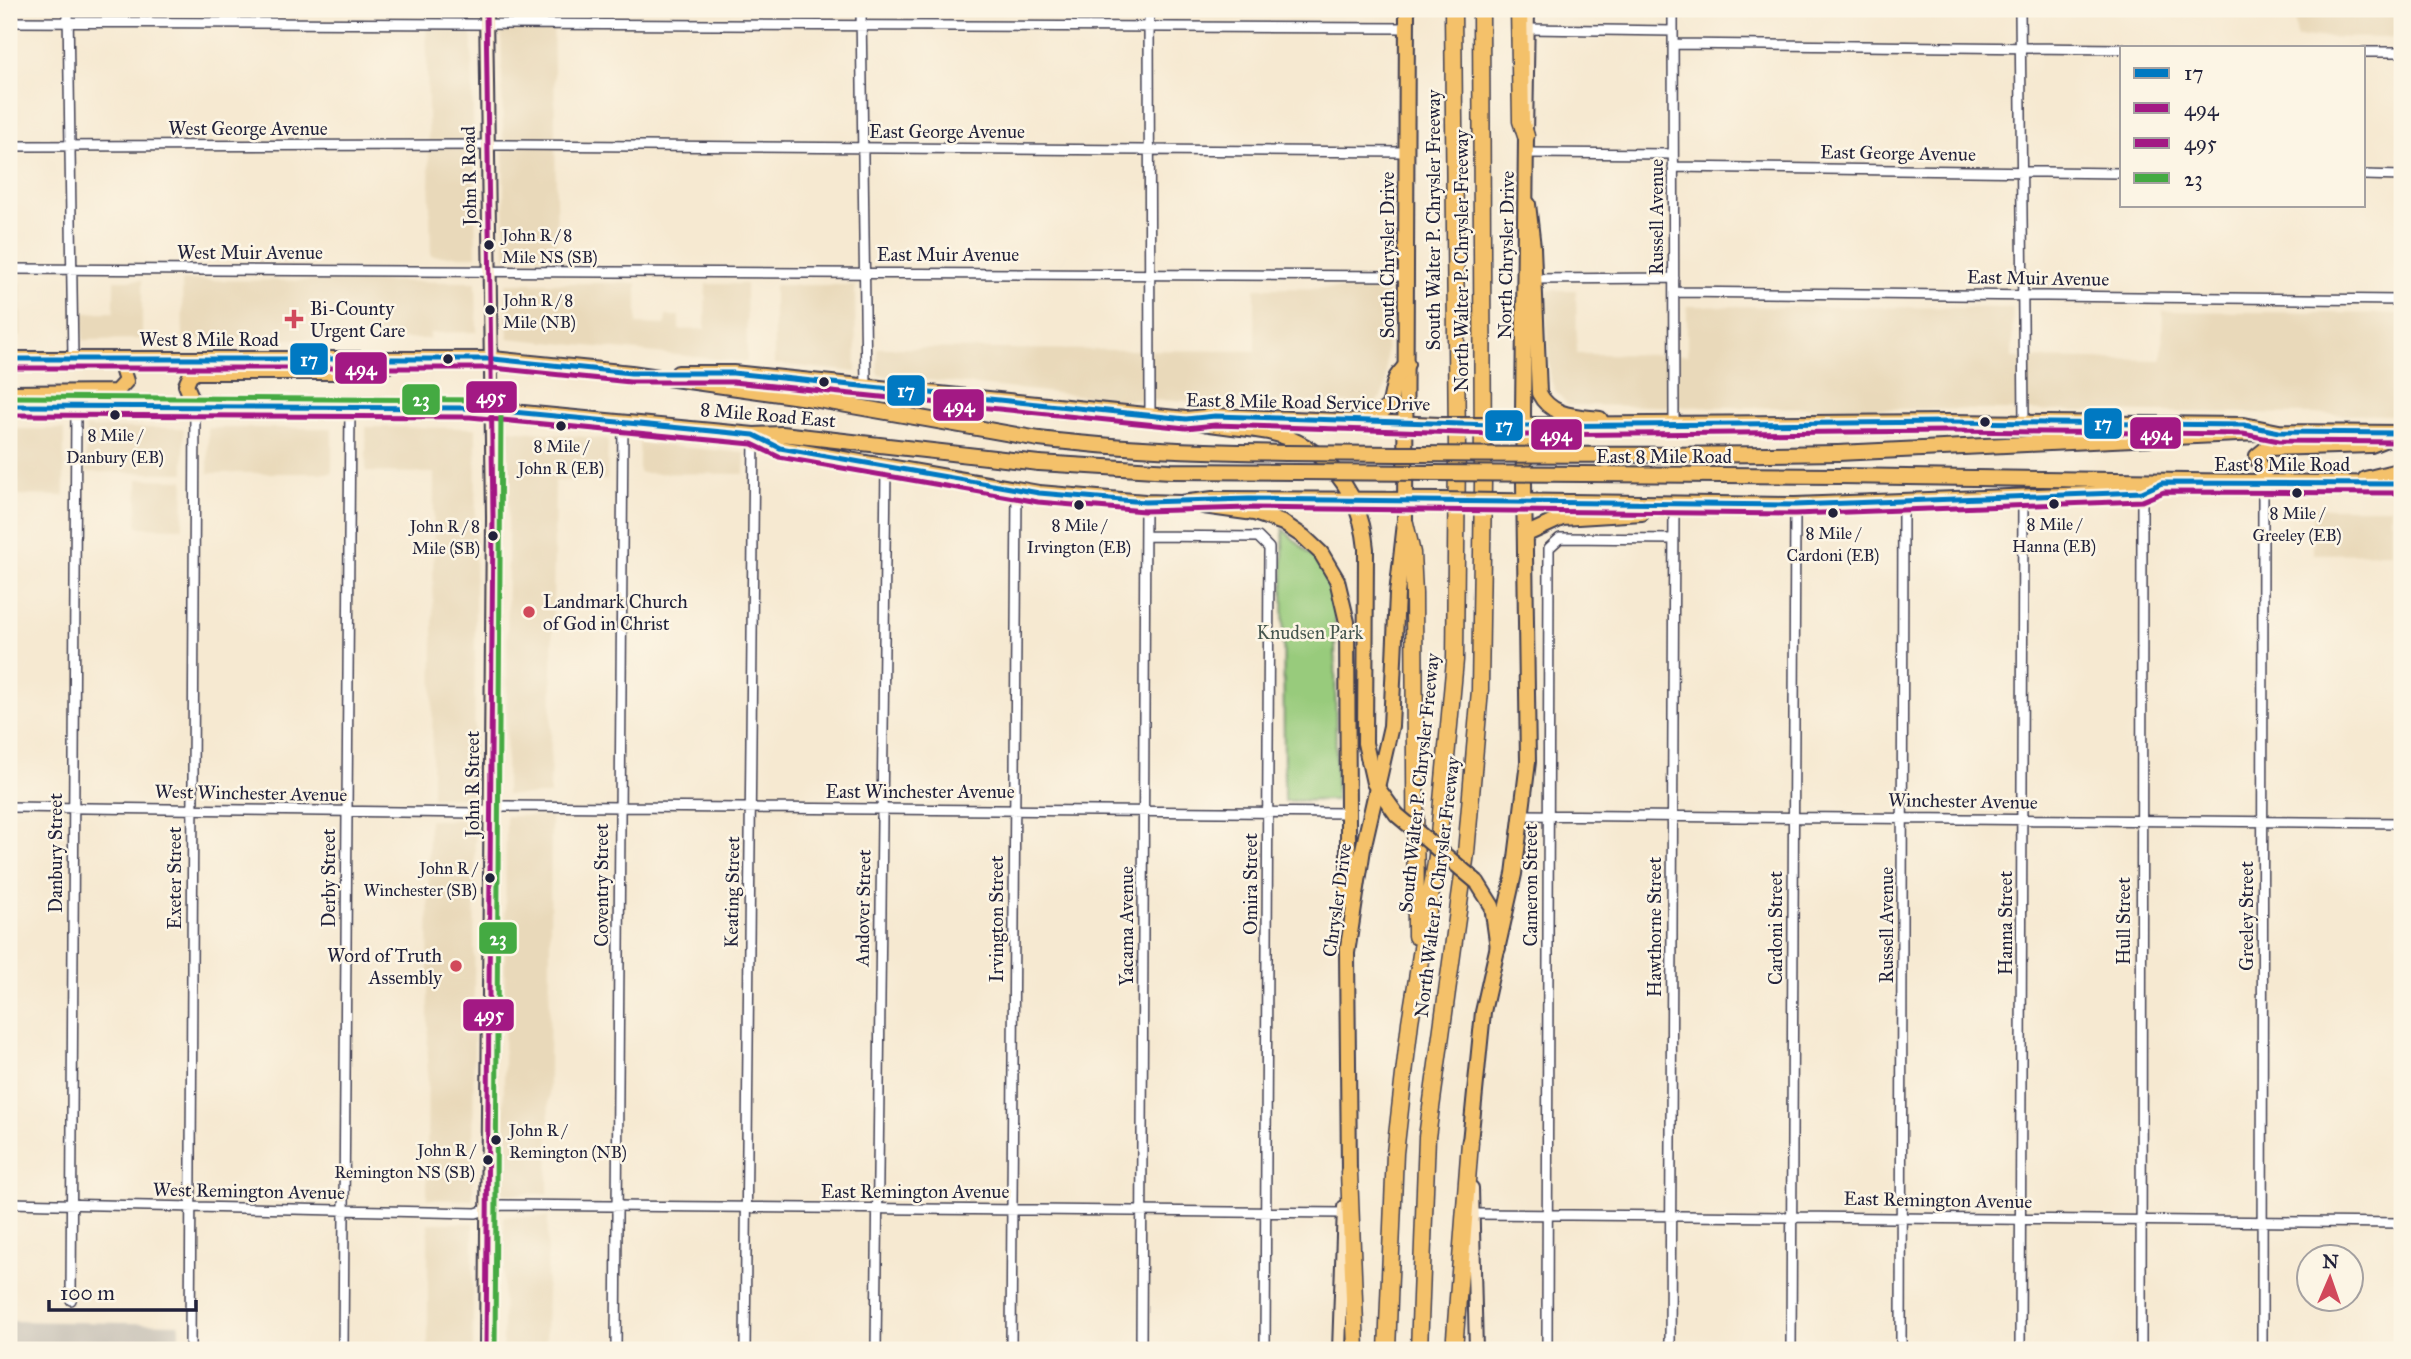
<svg xmlns="http://www.w3.org/2000/svg" width="2411" height="1359" font-family="'IM FELL Great Primer',serif">
<style>
.built{fill:#e9d9ba}
.industrial{fill:#c9c3b8}
.green{fill:#98cb7b;stroke:#5d765b;stroke-width:2}
.lines{fill:none;stroke-linecap:round;stroke-linejoin:round}
.minor-casing{stroke:#424052;stroke-width:12}
.secondary-casing{stroke:#424052;stroke-width:16}
.primary-casing{stroke:#424052;stroke-width:18}
.trunk-casing{stroke:#424052;stroke-width:18}
.motorway-casing{stroke:#424052;stroke-width:19}
.minor{stroke:#fff;stroke-width:9}
.secondary{stroke:#fbe6c3;stroke-width:12}
.primary{stroke:#f4c16a;stroke-width:14}
.trunk{stroke:#f4c16a;stroke-width:14}
.motorway{stroke:#f4c16a;stroke-width:16}
.trunk-bridge-casing{stroke:#424052;stroke-width:18;stroke-linecap:butt}
.trunk-bridge{stroke:#f4c16a;stroke-width:14}
.bus-1-casing{stroke:#fcf5e5;stroke-width:10}
.bus-2-casing{stroke:#fcf5e5;stroke-width:10}
.bus-3-casing{stroke:#fcf5e5;stroke-width:10}
.bus-4-casing{stroke:#fcf5e5;stroke-width:10}
.bus-1{stroke:#0079c2;stroke-width:5}
.bus-2{stroke:#a31984;stroke-width:5}
.bus-3{stroke:#a31984;stroke-width:5}
.bus-4{stroke:#44aa42;stroke-width:5}
.bus-dot{fill:#22223b;stroke:#fcf5e5;stroke-width:2.5}
.poi-dot{fill:#d1495b;stroke:#fcf5e5;stroke-width:2.5}
.labels{text-anchor:middle;dominant-baseline:central;stroke-width:5;stroke-linejoin:round;paint-order:stroke}
.bus-label{font-size:17px;fill:#22223b;stroke:#fcf5e5}
.street-label{font-size:19px;fill:#22223b;stroke:#fcf5e5}
.poi-label{font-size:19px;fill:#22223b;stroke:#fcf5e5;text-anchor:start}
.park-label{font-size:19px;fill:#45554e;stroke:#fcf5e5}
.line-badge{stroke:#fcf5e5;stroke-width:2.5}
.badge-label{font-size:19px;text-anchor:middle;font-weight:bold;fill:#fff}
</style>
<rect width="100%" height="100%" fill="#fcf5e5"/>
<filter id="ink" filterUnits="userSpaceOnUse"><feTurbulence type="fractalNoise" baseFrequency=".0143" numOctaves="2"/><feDisplacementMap in="SourceGraphic" scale="14" xChannelSelector="R" yChannelSelector="G"/><feConvolveMatrix kernelMatrix="1 2 1 2 8 2 1 2 1" color-interpolation-filters="sRGB"/></filter>
<filter id="wash" filterUnits="userSpaceOnUse"><feTurbulence type="fractalNoise" baseFrequency=".00686" numOctaves="4" result="noise"/><feDisplacementMap in="SourceGraphic" scale="28" xChannelSelector="R" yChannelSelector="G"/><feGaussianBlur stdDeviation="1.57" result="paint"/><feColorMatrix in="noise" values="0 0 0 0 0 0 0 0 0 0 0 0 0 0 0 0 0 1.4 0 .05"/><feComposite in="paint" operator="in"/></filter>
<g filter="url(#wash)">
<rect width="100%" height="100%" fill="#f6e9d1"/>
<path class="built" d="M426,9h45l5,247h-45z
M501,9h52l4,247 -52,1z
M2296,9h106v29l-106,-1z
M114,280h28v59l-59,1v-27l31,-1z
M182,280l294,2 1,50 -47,1 -1,6h-246z
M9,283h12v53h-12z
M506,283h131v41l28,1 1,-9h13v14l26,-1 1,-45h40l1,78 -239,-24z
M774,285h81l1,87 -82,-8z
M1255,288l132,1 -1,96 -5,12 -6,6 -249,-3 -248,-25 -1,-27 378,3z
M1545,290h31l1,64 110,1v-49l326,2 -1,50 150,2 1,-49 239,3v101l-834,-10 -14,-16 -4,-12z
M366,427l110,1 -2,370 -42,-1 2,-324 -68,-1z
M86,428h98v45l-98,-1z
M208,428h124v45h-124z
M9,429h55v67l-46,-1v-14h-9z
M509,430l99,9 -1,41 -52,1 -5,314h-44z
M639,443l106,10 -1,21 -105,-1z
M138,479l46,1 -1,48 -46,-1z
M2312,508h79v45l-78,1z
M506,816h45l-3,378h-45z
M429,820h46l-2,380 -46,-1z
M504,1216l44,1 -2,133h-43z
M428,1223h45v127h-45z"/>
<path class="industrial" d="M9,1321l170,3v26h-170z"/>
<path class="green" d="M1283,529l36,34 16,37 1,200 -52,1z"/>
</g>
<g filter="url(#ink)">
<g class="lines">
<g class="minor-casing">
<path id="minor" d="M68,9l5,350
M861,9l5,376
M1149,9l1,407
M1673,9l1,416
M2020,9l4,413
M9,22l1398,6
M1528,29l145,2
M1673,44l449,5
M2364,52h38
M9,146l496,-1 901,7
M1527,153l146,1
M1673,167l449,6
M2364,175l38,1
M9,269l1397,7
M1531,279l143,-1
M1674,292l728,8
M1145,536l113,1 11,11 -4,802
M9,807l469,6 26,-7 844,7
M1523,815l879,8
M9,1203l467,10 26,-8 842,8
M1474,1214l928,9
M71,1300l5,-894
M190,1350l5,-944
M343,1350l7,-944
M616,1350l7,-929
M745,1350l9,-915
M876,1350l10,-884
M1011,1350l6,-862
M1141,1350l4,-848
M1547,1350l2,-802 11,-10 113,1
M1670,1350l4,-845
M1791,1350l4,-845
M1901,1350l2,-849
M2020,1350l3,-855
M2141,1350l1,-858
M2262,1350l1,-867"/>
</g>
<g class="secondary-casing">
<path id="secondary" d="M486,9l7,508 -7,833
M1526,136l2,-127
M1472,1188l4,162
M1339,1350l5,-143"/>
</g>
<g class="primary-casing">
<path id="primary" d="M1348,902v-89
M1470,1142l13,-130 31,-138 14,-112 -5,-349 3,-277
M1349,1172l-2,-219 16,-104 28,-123 6,-132 8,-71 2,-514"/>
</g>
<g class="trunk-casing">
<path id="trunk" d="M1528,204l5,43 6,146c12,24 37,23 61,26
M9,359h484l138,14 176,25 232,41
M678,373h55l453,46 29,-3 226,9
M9,393l107,-1 10,-11 -7,-22
M9,406l461,2 284,27 28,-1 257,29
M195,406l-9,-21 4,-9 6,-4h171l29,-9
M1367,418c31,-11 20,-16 29,-40 2,-4 8,-10 11,-14
M1197,422c24,5 47,5 71,10 57,12 93,60 98,117l-1,194 9,40 23,32
M1506,425l441,-3 297,3 35,7
M755,436l25,12 259,45 106,9 36,1 32,-4 227,1
M1838,453l441,-21 123,1
M1839,476l563,8
M2365,479l37,-9
M2266,483l-9,-27 10,-8 104,-3 23,-9
M1497,501l298,4 347,-13 20,-9
M1203,506l51,7 29,10 21,14 17,16 16,27 10,42 1,191
M1525,535l37,-17 80,-5
M1477,882l15,24 6,42"/>
</g>
<g class="motorway-casing">
<path id="motorway" d="M1519,9l2,112 5,15
M1405,523l7,30 2,40 2,343
M1349,1172l7,178
M1387,1350l8,-197 15,-131 27,-166 18,-196 2,-211 -4,-440
M1419,1350l8,-213 39,-284 14,-163 3,-207 -2,-474
M1454,1350l16,-208"/>
</g>
<use href="#minor" class="minor"/>
<use href="#secondary" class="secondary"/>
<use href="#primary" class="primary"/>
<use href="#trunk" class="trunk"/>
<use href="#motorway" class="motorway"/>
<g class="trunk-bridge-casing">
<path id="trunk-bridge" d="M1441,425h65
M1039,439c125,15 250,14 376,15 141,1 282,2 423,-1
M1039,463l132,8 668,5
M1440,500l57,1
M1397,815l80,67"/>
</g>
<use href="#trunk-bridge" class="trunk-bridge"/>
<g class="bus-1-casing">
<path id="bus-1" d="M9,359h484l138,14h102l453,46 29,-3 308,10 424,-4 297,3 35,7 123,1
M9,406l461,2 284,27 26,13 259,45 106,9 104,-3 546,6 347,-13 20,-9 240,1"/>
</g>
<g class="bus-2-casing">
<path id="bus-2" d="M9,368h484l137,14h103l453,46 29,-3 308,10 424,-4 296,3 36,7 123,1
M9,415l461,2 282,27 27,13 259,45 106,9 105,-3 546,6 347,-13 22,-9 238,1"/>
</g>
<g class="bus-3-casing">
<path id="bus-3" d="M486,9l7,508 -7,833"/>
</g>
<g class="bus-4-casing">
<path id="bus-4" d="M9,397l484,3 8,5 -6,945"/>
</g>
<use href="#bus-1" class="bus-1"/>
<use href="#bus-2" class="bus-2"/>
<use href="#bus-3" class="bus-3"/>
<use href="#bus-4" class="bus-4"/>
</g>
</g>
<g class="bus-dot">
<circle cx="489" cy="245" r="6"/>
<circle cx="490" cy="310" r="6"/>
<circle cx="448" cy="359" r="6"/>
<circle cx="824" cy="382" r="6"/>
<circle cx="115" cy="415" r="6"/>
<circle cx="1985" cy="422" r="6"/>
<circle cx="561" cy="426" r="6"/>
<circle cx="2297" cy="493" r="6"/>
<circle cx="2054" cy="504" r="6"/>
<circle cx="1079" cy="505" r="6"/>
<circle cx="1833" cy="513" r="6"/>
<circle cx="493" cy="536" r="6"/>
<circle cx="490" cy="878" r="6"/>
<circle cx="496" cy="1140" r="6"/>
<circle cx="488" cy="1160" r="6"/>
</g>
<g class="poi-dot">
<path d="M290.5 308.5h7v7h7v7h-7v7h-7v-7h-7v-7h7z"/>
<circle cx="529" cy="612" r="7"/>
<circle cx="456" cy="966" r="7"/>
</g>
<g class="labels">
<g class="bus-label">
<text x="502" y="235" text-anchor="start">John R / 8<tspan x="502" dy="22">Mile NS (SB)</tspan></text>
<text x="503" y="300" text-anchor="start">John R / 8<tspan x="503" dy="22">Mile (NB)</tspan></text>
<text x="115" y="435">8 Mile /<tspan x="115" dy="22">Danbury (EB)</tspan></text>
<text x="561" y="446">8 Mile /<tspan x="561" dy="22">John R (EB)</tspan></text>
<text x="2297" y="513">8 Mile /<tspan x="2297" dy="22">Greeley (EB)</tspan></text>
<text x="2054" y="524">8 Mile /<tspan x="2054" dy="22">Hanna (EB)</tspan></text>
<text x="1079" y="525">8 Mile /<tspan x="1079" dy="22">Irvington (EB)</tspan></text>
<text x="480" y="526" text-anchor="end">John R / 8<tspan x="480" dy="22">Mile (SB)</tspan></text>
<text x="1833" y="533">8 Mile /<tspan x="1833" dy="22">Cardoni (EB)</tspan></text>
<text x="477" y="868" text-anchor="end">John R /<tspan x="477" dy="22">Winchester (SB)</tspan></text>
<text x="509" y="1130" text-anchor="start">John R /<tspan x="509" dy="22">Remington (NB)</tspan></text>
<text x="475" y="1150" text-anchor="end">John R /<tspan x="475" dy="22">Remington NS (SB)</tspan></text>
</g>
<g class="street-label">
<text x="248" y="128">West George Avenue</text>
<text x="947" y="131">East George Avenue</text>
<text transform="translate(1898 153) rotate(1)">East George Avenue</text>
<text transform="translate(469 176) rotate(-91)">John R Road</text>
<text transform="translate(1656 217) rotate(-90)">Russell Avenue</text>
<text transform="translate(1433 220) rotate(-90)">South Walter P. Chrysler Freeway</text>
<text x="250" y="252">West Muir Avenue</text>
<text x="948" y="254">East Muir Avenue</text>
<text transform="translate(1387 255) rotate(-90)">South Chrysler Drive</text>
<text transform="translate(1506 255) rotate(-89)">North Chrysler Drive</text>
<text transform="translate(1461 261) rotate(-90)">North Walter P. Chrysler Freeway</text>
<text transform="translate(2038 278) rotate(1)">East Muir Avenue</text>
<text x="209" y="339">West 8 Mile Road</text>
<text transform="translate(1308 402) rotate(1)">East 8 Mile Road Service Drive</text>
<text transform="translate(768 415) rotate(5)">8 Mile Road East</text>
<text x="1664" y="456">East 8 Mile Road</text>
<text x="2282" y="464">East 8 Mile Road</text>
<text transform="translate(1419 783) rotate(-84)">South Walter P. Chrysler Freeway</text>
<text transform="translate(472 784) rotate(-90)">John R Street</text>
<text x="920" y="791">East Winchester Avenue</text>
<text transform="translate(251 793) rotate(1)">West Winchester Avenue</text>
<text transform="translate(1963 801) rotate(1)">Winchester Avenue</text>
<text transform="translate(55 853) rotate(-90)">Danbury Street</text>
<text transform="translate(174 878) rotate(-90)">Exeter Street</text>
<text transform="translate(328 878) rotate(-90)">Derby Street</text>
<text transform="translate(1250 884) rotate(-90)">Omira Street</text>
<text transform="translate(601 885) rotate(-90)">Coventry Street</text>
<text transform="translate(1530 885) rotate(-90)">Cameron Street</text>
<text transform="translate(1437 887) rotate(-83)">North Walter P. Chrysler Freeway</text>
<text transform="translate(732 892) rotate(-89)">Keating Street</text>
<text transform="translate(1337 900) rotate(-82)">Chrysler Drive</text>
<text transform="translate(863 908) rotate(-89)">Andover Street</text>
<text transform="translate(2246 916) rotate(-90)">Greeley Street</text>
<text transform="translate(996 919) rotate(-90)">Irvington Street</text>
<text transform="translate(2123 921) rotate(-90)">Hull Street</text>
<text transform="translate(2005 923) rotate(-90)">Hanna Street</text>
<text transform="translate(1886 925) rotate(-90)">Russell Avenue</text>
<text transform="translate(1126 926) rotate(-90)">Yacama Avenue</text>
<text transform="translate(1654 927) rotate(-90)">Hawthorne Street</text>
<text transform="translate(1775 928) rotate(-90)">Cardoni Street</text>
<text transform="translate(249 1191) rotate(1)">West Remington Avenue</text>
<text x="915" y="1191">East Remington Avenue</text>
<text transform="translate(1938 1200) rotate(1)">East Remington Avenue</text>
</g>
<g class="poi-label">
<text x="310" y="308">Bi-County<tspan x="310" dy="22">Urgent Care</tspan></text>
<text x="543" y="601">Landmark Church<tspan x="543" dy="22">of God in Christ</tspan></text>
<text x="442" y="955" text-anchor="end">Word of Truth<tspan x="442" dy="22">Assembly</tspan></text>
</g>
<g class="park-label">
<text x="1310" y="632">Knudsen Park</text>
</g>
</g>
<g class="line-badge">
<rect x="289" y="342" width="40" height="34" rx="7" fill="#0079c2"/>
<rect x="334" y="351" width="54" height="34" rx="7" fill="#a31984"/>
<rect x="886" y="374" width="40" height="33" rx="7" fill="#0079c2"/>
<rect x="465" y="380" width="53" height="34" rx="7" fill="#a31984"/>
<rect x="401" y="383" width="40" height="33" rx="7" fill="#44aa42"/>
<rect x="932" y="388" width="53" height="34" rx="7" fill="#a31984"/>
<rect x="2083" y="407" width="40" height="33" rx="7" fill="#0079c2"/>
<rect x="1484" y="409" width="40" height="33" rx="7" fill="#0079c2"/>
<rect x="2129" y="416" width="53" height="34" rx="7" fill="#a31984"/>
<rect x="1530" y="418" width="53" height="33" rx="7" fill="#a31984"/>
<rect x="478" y="921" width="40" height="34" rx="7" fill="#44aa42"/>
<rect x="462" y="998" width="53" height="34" rx="7" fill="#a31984"/>
</g>
<g class="badge-label">
<text x="309" y="366">17</text>
<text x="361" y="375">494</text>
<text x="906" y="397">17</text>
<text x="491" y="403">495</text>
<text x="421" y="406">23</text>
<text x="959" y="412">494</text>
<text x="2103" y="430">17</text>
<text x="1504" y="432">17</text>
<text x="2156" y="440">494</text>
<text x="1556" y="441">494</text>
<text x="498" y="945">23</text>
<text x="489" y="1021">495</text>
</g>
<rect width="2411" height="1359" fill="none" stroke="#fcf5e5" stroke-width="35"/>
<rect x="2120" y="46" width="245" height="161" fill="#fcf5e5" stroke="#a5a1a1" stroke-width="2"/>
<rect x="2134" y="68" width="35" height="10" fill="#0079c2" stroke="#a5a1a1" stroke-width="2"/>
<text x="2184" y="80" font-size="21" fill="#22223b">17</text>
<rect x="2134" y="103" width="35" height="10" fill="#a31984" stroke="#a5a1a1" stroke-width="2"/>
<text x="2184" y="116" font-size="21" fill="#22223b">494</text>
<rect x="2134" y="138" width="35" height="10" fill="#a31984" stroke="#a5a1a1" stroke-width="2"/>
<text x="2184" y="150" font-size="21" fill="#22223b">495</text>
<rect x="2134" y="173" width="35" height="10" fill="#44aa42" stroke="#a5a1a1" stroke-width="2"/>
<text x="2184" y="186" font-size="21" fill="#22223b">23</text>
<g transform="translate(2330 1278) rotate(2)"><circle r="33" fill="#fcf5e5" stroke="#a5a1a1" stroke-width="2"/>
<path d="M0-5L12 26L0 18L-12 26Z" fill="#d1495b"/>
<text y="-10" font-size="19" font-weight="bold" text-anchor="middle" fill="#22223b">N</text>
</g>
<path d="M49 1300v10h147v-10" fill="none" stroke="#22223b" stroke-width="3.5"/>
<text x="60" y="1300" font-size="21" fill="#22223b" stroke="#fcf5e5" stroke-width="5" paint-order="stroke">100 m</text>
</svg>
